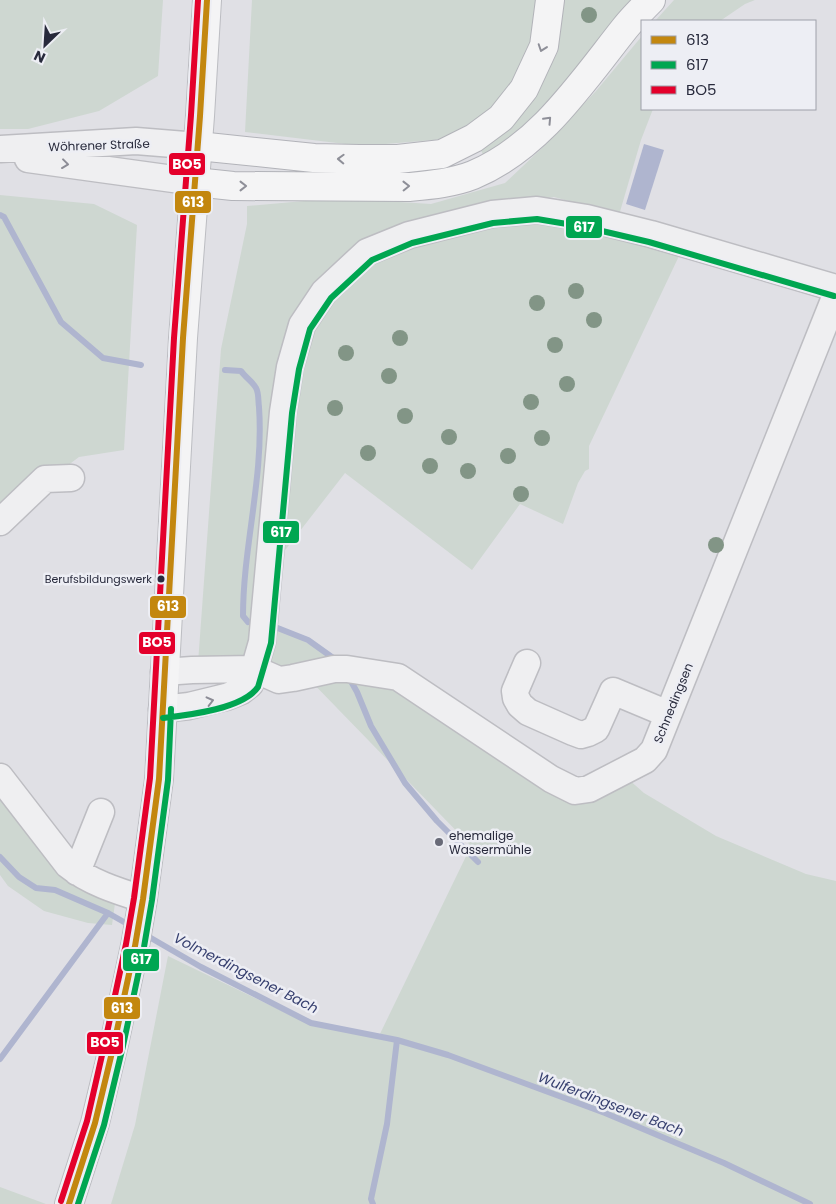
<svg xmlns="http://www.w3.org/2000/svg" width="836" height="1204" font-family="Poppins,sans-serif">
<style>
.green{fill:#ced7d1}
.water{fill:#afb5cf}
.lines{fill:none;stroke-linecap:round;stroke-linejoin:round}
.stream{stroke:#afb5cf;stroke-width:6}
.minor-casing{stroke:#bdbdc2;stroke-width:29}
.major-casing{stroke:#bcbdc2;stroke-width:30}
.highway-casing{stroke:#b2b3b9;stroke-width:30}
.minor{stroke:#efeff1;stroke-width:26}
.major{stroke:#f4f4f5;stroke-width:28}
.highway{stroke:#f4f4f5;stroke-width:28}
.bus-1-casing{stroke:#edeef4;stroke-width:10}
.bus-2-casing{stroke:#edeef4;stroke-width:10}
.bus-3-casing{stroke:#edeef4;stroke-width:10}
.bus-1{stroke:#c3870f;stroke-width:6}
.bus-2{stroke:#00a651;stroke-width:6}
.bus-3{stroke:#e4002b;stroke-width:6}
.tree{fill:#829586}
.oneway{stroke:#8e8f98}
.oneway2{stroke:#8c8c96}
.bus-dot{fill:#282a3c;stroke:#edeef4;stroke-width:2}
.poi-dot{fill:#686a77;stroke:#edeef4;stroke-width:2}
.labels{text-anchor:middle;dominant-baseline:central;stroke-width:5;stroke-linejoin:round;paint-order:stroke}
.bus-label{font-size:11px;fill:#282a3c;stroke:#edeef4;text-anchor:end}
.street-label{font-size:12px;fill:#282a3c;stroke:#edeef4}
.poi-label{font-size:12px;fill:#282a3c;stroke:#edeef4;text-anchor:start}
.water-label{font-size:14px;font-style:italic;fill:#353e6e;stroke:#edeef4}
.line-badge{stroke:#edeef4;stroke-width:2}
.badge-label{font-size:14px;text-anchor:middle;font-weight:bold;fill:#fff}
</style>
<rect width="100%" height="100%" fill="#e0e0e5"/>
<path class="green" d="M0,0h163l-5,76 -59,35 -71,18h-28z
M252,0h285l-5,39 -20,42 -19,27 -48,31 -83,7 -117,-14z
M563,0h74l-108,126 -44,32 -6,-11 29,-19 28,-33 22,-44 6,-48z
M674,0h81l-10,4 -25,17h-65z
M642,36v73h11l-12,31 -22,75 -65,-18 -112,17 -127,69 -60,351 -9,23 -48,6 23,-314 26,-125v-18l90,-8 94,6 74,-21 38,-36 53,-56z
M0,195l94,9 43,21 -13,225 -45,7 -16,12 -63,62z
M540,221l31,3 108,32 -90,190v23l-4,2 -7,12 -15,41 -43,-20 -48,66 -127,-97 -66,85 26,-203 12,-29 17,-29 25,-24 17,-11 39,-18 84,-19z
M272,621l15,11 60,33 64,22 168,92 48,-1 17,15 72,43 90,38 30,7v323h-725l24,-79 33,-169 143,69 67,13 93,-192 -168,-173 -34,-6z
M0,771l71,91 47,20 -6,43 -24,-2 -44,-12 -36,-25 -8,-11z
M0,1187l46,17h-46z"/>
<path class="water" d="M644,144l20,6 -19,60 -19,-6z"/>
<g class="lines">
<path class="stream" d="M0,215l4,2 57,105 42,36 38,7
M225,370l16,1c4,6 12,11 15,17 3,5 2,13 3,19 5,70 -16,139 -16,209l5,6
M270,625l38,15 28,20
M348,676l9,16 14,34 34,57 32,38 41,41
M0,857l19,20 17,11 19,2 53,23 23,13
M144,934l57,33 110,56 86,17 -10,84 -16,75 2,5
M397,1040l51,15 157,58 119,50 86,41
M0,1059l108,-146"/>
<g class="minor-casing">
<path id="minor" d="M0,149l136,-8 62,5
M28,159l167,23
M0,522l45,-43 26,-1
M527,663l-12,28 1,7 4,7 8,7 45,20 8,3 7,-2 8,-4 17,-38 55,23
M164,672l28,-2 62,-1 25,11 14,-2 41,-9h13l51,8 153,102 24,12 14,-2 56,-29 9,-10 182,-455
M162,709l27,-3 37,-9 15,-6 9,-7 12,-42 21,-230 7,-45 12,-42 22,-33 43,-40 42,-17 83,-21 45,-4 50,8 64,16 185,54
M0,777l68,88c21,17 49,26 75,34
M77,872l24,-60"/>
</g>
<g class="major-casing">
<path id="major" d="M69,1204l26,-81 19,-79 21,-98 8,-47 16,-120 24,-441 17,-222 7,-116"/>
</g>
<g class="highway-casing">
<path id="highway" d="M198,146l116,12 45,1h39l44,-5 32,-16 27,-20 23,-29 20,-43 6,-46
M195,182l38,4 176,1c21,-2 44,-4 64,-12 66,-27 109,-93 152,-147 8,-10 17,-19 26,-28"/>
</g>
<use href="#minor" class="minor"/>
<use href="#major" class="major"/>
<use href="#highway" class="highway"/>
<g class="bus-1-casing">
<path id="bus-1" d="M69,1204l26,-81 19,-79 21,-98 8,-47 16,-120 24,-441 17,-222 7,-116"/>
</g>
<g class="bus-2-casing">
<path id="bus-2" d="M163,718c25,-3 80,-9 95,-31l13,-44 21,-230 7,-44 11,-40 21,-31 41,-38 40,-17 81,-20 44,-4 48,8 64,15 185,54
M78,1204l26,-79 19,-79 21,-99 8,-47 16,-120 3,-71"/>
</g>
<g class="bus-3-casing">
<path id="bus-3" d="M61,1201l26,-80 18,-79 21,-98 8,-46 16,-120 24,-440 17,-223 7,-115"/>
</g>
<use href="#bus-1" class="bus-1"/>
<use href="#bus-2" class="bus-2"/>
<use href="#bus-3" class="bus-3"/>
</g>
<g class="tree">
<circle cx="589" cy="15" r="8"/>
<circle cx="576" cy="291" r="8"/>
<circle cx="537" cy="303" r="8"/>
<circle cx="594" cy="320" r="8"/>
<circle cx="400" cy="338" r="8"/>
<circle cx="555" cy="345" r="8"/>
<circle cx="346" cy="353" r="8"/>
<circle cx="389" cy="376" r="8"/>
<circle cx="567" cy="384" r="8"/>
<circle cx="531" cy="402" r="8"/>
<circle cx="335" cy="408" r="8"/>
<circle cx="405" cy="416" r="8"/>
<circle cx="449" cy="437" r="8"/>
<circle cx="542" cy="438" r="8"/>
<circle cx="368" cy="453" r="8"/>
<circle cx="508" cy="456" r="8"/>
<circle cx="430" cy="466" r="8"/>
<circle cx="468" cy="471" r="8"/>
<circle cx="521" cy="494" r="8"/>
<circle cx="716" cy="545" r="8"/>
</g>
<defs><path id="oneway-chevron" d="M-2-3.5L2.5 0L-2 3.5" fill="none" stroke-width="1.6" stroke-linecap="round" stroke-linejoin="round" transform="scale(1.25)"/></defs>
<g class="oneway">
<use href="#oneway-chevron" transform="translate(542 48) rotate(109)"/>
<use href="#oneway-chevron" transform="translate(548 120) rotate(-47)"/>
<use href="#oneway-chevron" transform="translate(341 159) rotate(-178)"/>
<use href="#oneway-chevron" transform="translate(243 186)"/>
<use href="#oneway-chevron" transform="translate(406 186) rotate(-1)"/>
</g>
<g class="oneway2">
<use href="#oneway-chevron" transform="translate(65 164) rotate(7)"/>
<use href="#oneway-chevron" transform="translate(210 701) rotate(-14)"/>
</g>
<circle class="bus-dot" cx="161" cy="579" r="4.5"/>
<circle class="poi-dot" cx="439" cy="842" r="5"/>
<g class="labels">
<g class="bus-label">
<text x="152" y="579">Berufsbildungswerk</text>
</g>
<g class="street-label">
<text transform="translate(99 145) rotate(-2)">Wöhrener Straße</text>
<text transform="translate(673 703) rotate(-68)">Schnedingsen</text>
</g>
<g class="poi-label">
<text x="449" y="835">ehemalige<tspan x="449" dy="14">Wassermühle</tspan></text>
</g>
<g class="water-label">
<text transform="translate(246 973) rotate(27)">Volmerdingsener Bach</text>
<text transform="translate(611 1104) rotate(21)">Wulferdingsener Bach</text>
</g>
</g>
<g class="line-badge">
<rect x="168" y="152" width="38" height="24" rx="5" fill="#e4002b"/>
<rect x="174" y="190" width="38" height="24" rx="5" fill="#c3870f"/>
<rect x="565" y="215" width="38" height="24" rx="5" fill="#00a651"/>
<rect x="262" y="520" width="38" height="24" rx="5" fill="#00a651"/>
<rect x="149" y="595" width="38" height="24" rx="5" fill="#c3870f"/>
<rect x="138" y="631" width="38" height="24" rx="5" fill="#e4002b"/>
<rect x="122" y="948" width="38" height="24" rx="5" fill="#00a651"/>
<rect x="103" y="996" width="38" height="24" rx="5" fill="#c3870f"/>
<rect x="86" y="1031" width="38" height="24" rx="5" fill="#e4002b"/>
</g>
<g class="badge-label">
<text x="187" y="169">BO5</text>
<text x="193" y="207">613</text>
<text x="584" y="232">617</text>
<text x="281" y="537">617</text>
<text x="168" y="611">613</text>
<text x="157" y="647">BO5</text>
<text x="141" y="964">617</text>
<text x="122" y="1013">613</text>
<text x="105" y="1047">BO5</text>
</g>
<rect x="641" y="20" width="175" height="90" fill="#edeef4" stroke="#9ea0aa"/>
<rect x="651" y="36" width="25" height="8" fill="#c3870f" stroke="#9ea0aa"/>
<text x="686" y="45" font-size="15" fill="#282a3c">613</text>
<rect x="651" y="61" width="25" height="8" fill="#00a651" stroke="#9ea0aa"/>
<text x="686" y="70" font-size="15" fill="#282a3c">617</text>
<rect x="651" y="86" width="25" height="8" fill="#e4002b" stroke="#9ea0aa"/>
<text x="686" y="95" font-size="15" fill="#282a3c">BO5</text>
<g transform="translate(45 45) rotate(205)" stroke="#edeef4" stroke-width="4" paint-order="stroke">
<path d="M0-4L9 19L0 12L-9 19Z" fill="#282a3c"/>
<text y="-8" font-size="14" font-weight="bold" text-anchor="middle" fill="#282a3c">N</text>
</g>
</svg>
